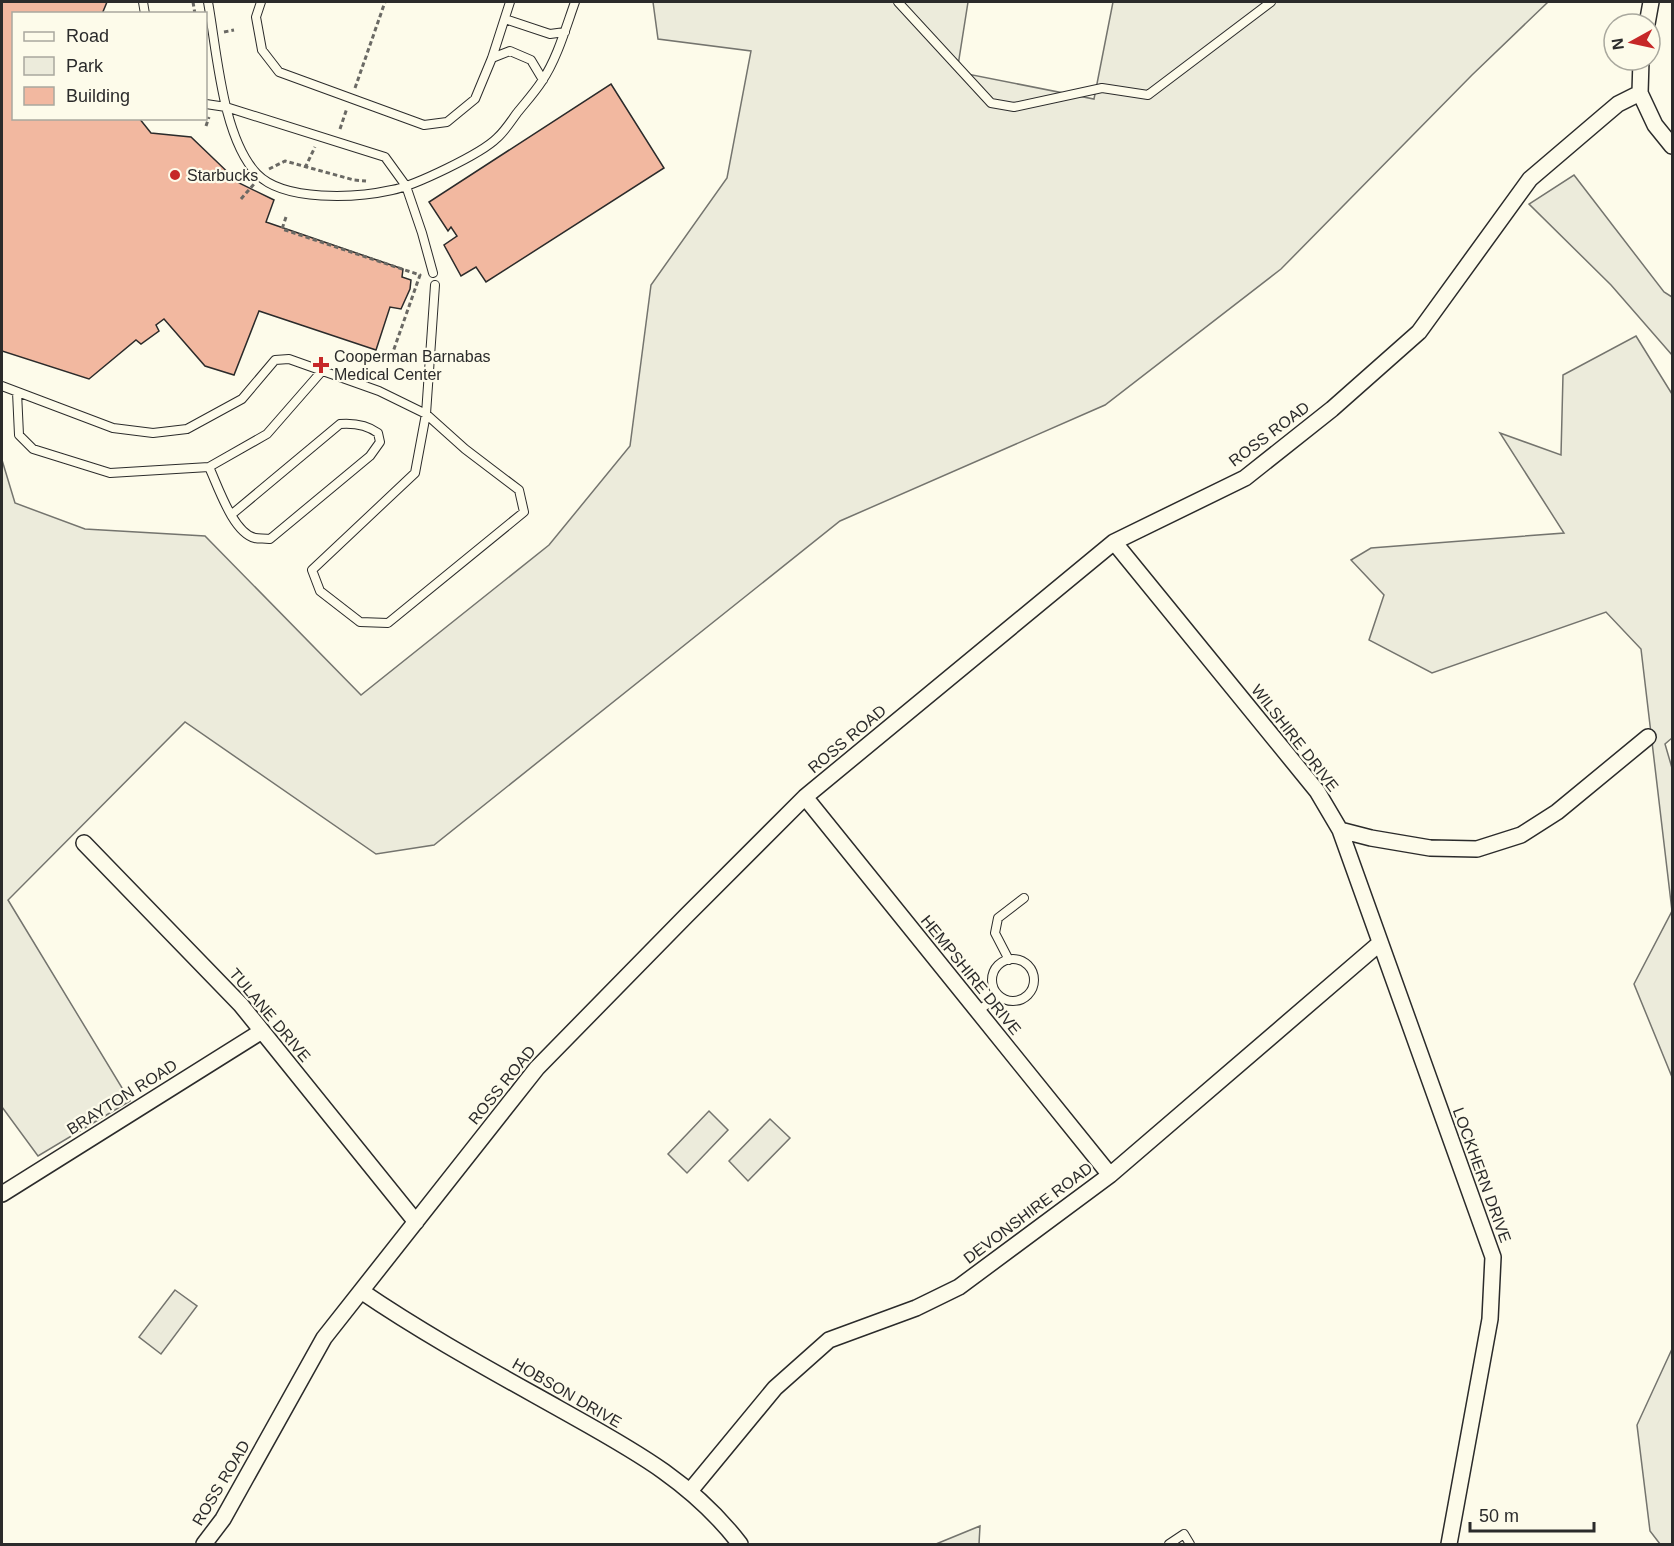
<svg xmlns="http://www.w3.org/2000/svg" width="1674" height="1546" font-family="Helvetica,sans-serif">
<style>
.green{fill:#ecebdb;stroke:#74746e;stroke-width:1.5}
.building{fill:#f2b8a0;stroke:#2b2b2b;stroke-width:1.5}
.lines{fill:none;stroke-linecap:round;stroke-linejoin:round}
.lane-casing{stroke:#2b2b2b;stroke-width:10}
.street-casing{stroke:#2b2b2b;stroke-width:18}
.path{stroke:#6a6964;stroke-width:3;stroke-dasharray:4.5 3;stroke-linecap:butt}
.lane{stroke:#fdfbea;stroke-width:8}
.street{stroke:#fdfbea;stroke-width:15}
.poi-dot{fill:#c62828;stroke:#fdfbea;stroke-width:2}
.labels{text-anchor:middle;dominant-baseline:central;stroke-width:4.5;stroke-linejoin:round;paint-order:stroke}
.poi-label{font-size:16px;fill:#2b2b2b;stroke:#fdfbea;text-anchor:start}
.street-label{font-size:16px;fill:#2b2b2b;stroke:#fdfbea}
</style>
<rect width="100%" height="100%" fill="#fdfbea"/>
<path class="green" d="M653,2h315l-11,70 137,27 19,-97h435l-76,73 -191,194 -176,136 -265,116 -406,324 -58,9 -191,-132 -177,178 122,201 -92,55 -36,-49v-647l13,43 70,26 120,7 156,159 188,-150 81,-99 21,-161 76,-107 24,-127 -93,-12z
M1574,175l90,117 8,5v58l-61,-70 -82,-81z
M1636,336l36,58v344l-7,6 7,24v309l-38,-93 38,-73 -31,-262 -35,-37 -174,61 -63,-33 15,-45 -33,-35 20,-12 193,-15 -64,-100 61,22 2,-80z
M709,1111l19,19 -41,43 -19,-19z
M770,1119l20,19 -42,43 -19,-20z
M175,1290l22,16 -36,48 -22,-17z
M1672,1349v195h-12l-10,-13 -13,-106z
M980,1526l-1,18h-43z"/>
<path class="building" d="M2,2h105l-5,12h-88v104h125l12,15 40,4 48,46 35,17 -8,22 137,47 -1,8 9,3 -1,9 -9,20 -11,-2 -14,43 -117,-39 -25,64 -29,-9 -41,-47 -8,6 3,6 -18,13 -5,-4 -47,39 -87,-28z
M611,84l53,84 -178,114 -10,-15 -15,9 -17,-31 13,-9 -6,-9 -3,4 -19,-29z"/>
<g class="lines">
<g class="lane-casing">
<path id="lane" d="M143,2l2,12
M208,2c9,49 14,135 49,172 27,28 99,24 135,16 22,-4 89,-36 105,-52 8,-7 14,-17 20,-25 8,-10 18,-21 25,-32 15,-22 24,-54 33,-79
M261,2l-5,15 6,33 17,22 145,53 23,-3 28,-23 17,-41 18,-56
M898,2l93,101 23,4 88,-19 46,7 123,-93
M505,19l45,15 15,-2
M492,58l18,-7 21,9 12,20
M206,104l20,3 159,50 21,29 16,47 11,40
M2,386l111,42 40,5 34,-4 55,-30 33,-39 14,-1 90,32 47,23 39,35 54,41 5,22 -136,111 -28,-1 -40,-31 -8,-21 103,-97 11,-59 9,-129
M17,392l2,43 14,14 77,24 99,-6 58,-33 55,-63
M209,467c9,19 24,66 46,71 4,1 10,0 15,1l100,-83 10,-14 -2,-9c-11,-8 -25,-10 -38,-9l-109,91
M992 980a21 21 0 1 1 42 0a21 21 0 1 1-42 0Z
M1009,960l-14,-27 3,-15 26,-20
M978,1011l20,-15
M1169,1544l15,-10 6,10"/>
</g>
<g class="street-casing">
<path id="street" d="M1647,24l4,-22
M1641,60l-1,33 15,32 17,21
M1114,542l203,249 23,39 31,8 59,10 47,1 44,-14 36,-23 91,-75
M805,797l305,378
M1340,830l153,427 -3,62 -41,225
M84,843l157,162 175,217
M2,1194l260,-163
M361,1291c63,43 131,80 197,117 71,40 132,71 182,136
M690,1491l85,-103 54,-48 87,-32 43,-21 151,-112 270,-232
M204,1544l19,-25 101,-181 213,-270 148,-151 120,-120 309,-255 131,-64 87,-69 87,-77 111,-153 75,-64 13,-11 22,-11"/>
</g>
<path class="path" d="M193,2l2,12
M224,32l10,-2
M355,88l30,-86
M206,126l3,-9
M340,129l7,-21
M305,168l10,-21
M269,169l16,-8 69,19 12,1
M241,199l13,-15
M286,217l-4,12 138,46 -33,94"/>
<use href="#lane" class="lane"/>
<use href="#street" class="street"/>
</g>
<g class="poi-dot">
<circle cx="175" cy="175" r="6"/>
<path d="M318 356h6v6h6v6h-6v6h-6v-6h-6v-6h6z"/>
</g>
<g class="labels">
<g class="poi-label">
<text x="187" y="175">Starbucks</text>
<text x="334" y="356">Cooperman Barnabas<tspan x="334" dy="18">Medical Center</tspan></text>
</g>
<g class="street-label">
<text transform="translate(1269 434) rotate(-37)">ROSS ROAD</text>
<text transform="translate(1295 738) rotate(52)">WILSHIRE DRIVE</text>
<text transform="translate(847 739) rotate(-40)">ROSS ROAD</text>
<text transform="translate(971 975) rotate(51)">HEMPSHIRE DRIVE</text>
<text transform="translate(270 1015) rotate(50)">TULANE DRIVE</text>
<text transform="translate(502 1085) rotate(-51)">ROSS ROAD</text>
<text transform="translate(122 1097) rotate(-32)">BRAYTON ROAD</text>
<text transform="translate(1482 1175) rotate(70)">LOCKHERN DRIVE</text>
<text transform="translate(1028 1213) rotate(-37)">DEVONSHIRE ROAD</text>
<text transform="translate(567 1393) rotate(30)">HOBSON DRIVE</text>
<text transform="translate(221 1483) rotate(-59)">ROSS ROAD</text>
</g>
</g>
<rect width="1674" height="1546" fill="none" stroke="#2b2b2b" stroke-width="6"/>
<rect x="12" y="12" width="195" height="108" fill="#fdfbea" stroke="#a9a89e" stroke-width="1.5"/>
<rect x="24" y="32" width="30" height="9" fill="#fdfbea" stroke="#a9a89e" stroke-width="1.5"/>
<text x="66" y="42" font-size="18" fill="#2b2b2b">Road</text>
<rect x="24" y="57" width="30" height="18" fill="#ecebdb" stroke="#a9a89e" stroke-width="1.5"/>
<text x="66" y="72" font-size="18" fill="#2b2b2b">Park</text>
<rect x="24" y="87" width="30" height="18" fill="#f2b8a0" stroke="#a9a89e" stroke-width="1.5"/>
<text x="66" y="102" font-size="18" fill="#2b2b2b">Building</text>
<g transform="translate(1632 42) rotate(262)"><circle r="28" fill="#fdfbea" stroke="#a9a89e" stroke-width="1.5"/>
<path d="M0-4.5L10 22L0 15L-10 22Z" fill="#c62828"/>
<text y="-9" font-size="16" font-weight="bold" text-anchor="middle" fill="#2b2b2b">N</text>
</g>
<path d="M1470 1522v9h124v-9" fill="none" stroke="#2b2b2b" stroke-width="3"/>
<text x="1479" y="1522" font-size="18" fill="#2b2b2b" stroke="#fdfbea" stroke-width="4.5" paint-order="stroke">50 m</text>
</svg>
